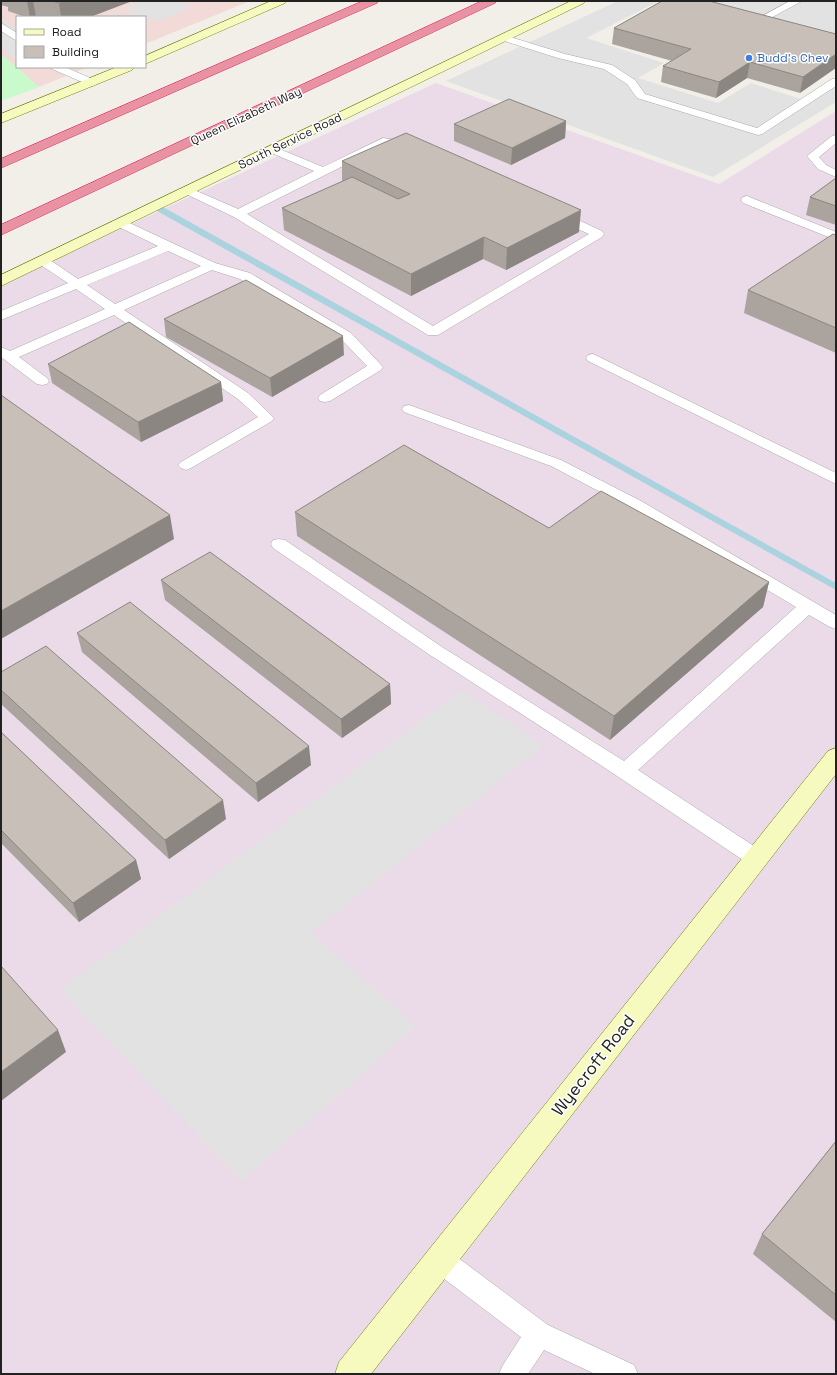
<svg xmlns="http://www.w3.org/2000/svg" width="837" height="1375" font-family="'Space Grotesk',sans-serif">
<style>
.commercial{fill:#f2dad9}
.industrial{fill:#ebdbe8}
.park{fill:#c8facc}
.parking{fill:#e2e2e2}
.lines{fill:none;stroke-linecap:round;stroke-linejoin:round}
.stream{fill:#aad3df;fill-rule:evenodd}
.lane-casing{stroke:#a9a9a9;stroke-width:1}
.secondary-casing{stroke:#707d05;stroke-width:1}
.highway-casing{stroke:#dc2a67;stroke-width:1}
.lane{fill:#fff;fill-rule:evenodd}
.secondary{fill:#f7fabf;fill-rule:evenodd}
.highway{fill:#e892a2;fill-rule:evenodd}
.wall{fill:#aba49e}
.shaded-wall{fill:#8b8681}
.building{fill:#c7bfb8;stroke:#8b8681}
.shop-dot{fill:#3f7fe0;stroke:#fff;stroke-width:1.5}
.labels{text-anchor:middle;dominant-baseline:central;stroke-width:3;stroke-linejoin:round;paint-order:stroke}
.far-shop-label{font-size:12px;fill:#366cbe;stroke:#fff;text-anchor:start}
.far-street-label{font-size:12px;fill:#222;stroke:#fff}
.near-street-label{font-size:17px;fill:#222;stroke:#fff}
</style>
<rect width="100%" height="100%" fill="#f2efe9"/>
<path class="commercial" d="M1,1h249l-105,43v-27h-128v50h71l-49,20 -38,-33z"/>
<path class="industrial" d="M436,83l283,101 117,-73v1263h-835v-1090z"/>
<path class="park" d="M1,54l38,33 -38,14z"/>
<path class="parking" d="M142,1h33l16,6 -32,14 -15,-4h-42l12,-4 9,3 12,-5 -11,-4z
M618,1h41l-73,37 78,25 -26,15 80,25 33,-20 53,17 32,-21v23l-123,75 -267,-96z
M678,1h158v45z
M1,18l16,11v32l-16,-13z
M462,690l81,56 -232,187 105,93 -174,155 -182,-191z"/>
<g class="lines">
<path class="stream" d="M157,207h6l673,376v7l-679,-379z"/>
<g class="lane-casing">
<path id="lane" d="M790,1h12l-35,19 7,2 2,2 -2,2c-5,1 -17,-1 -21,-5z
M1,23l16,10v8l-16,-10z
M504,35l61,19 47,11 23,15 10,14 112,34 75,-49 4,-1v8l-74,48 -4,1 -121,-37 -10,-14 -23,-15 -46,-11 -57,-18 -2,-2 2,-2z
M51,67h14l32,14 1,2 -5,3 -4,-1 -37,-16z
M836,135v8l-17,14 7,8 10,5v7l-18,-8 -11,-13 25,-20z
M383,138l18,3 14,8 -6,3 -15,-6 -9,-1 -138,69 186,112 156,-92 -36,-16 -2,-3 2,-3h8l41,19 2,3 -2,3 -164,98h-10l-194,-118 -50,-24 -2,-2 2,-2h8l46,20 76,-38 -45,-19 -2,-2 2,-2h8l46,19z
M747,196l89,36v8l-93,-37 -2,-3 2,-3z
M121,219l94,44 35,10 101,60 32,34 -2,3 -51,31 -5,1 -5,-1 -2,-3 2,-3 47,-29 -26,-27 -101,-60 -28,-9 -88,40 124,83 26,25 -2,3 -81,47 -5,2 -5,-2 -3,-3 3,-3 77,-45 -20,-18 -124,-84 -95,42 28,21 2,3 -2,3 -5,1 -5,-1 -36,-27v-10l9,4 95,-42 -29,-20 -75,31v-9l67,-28 -29,-19 -2,-3 2,-3h8l31,21 80,-33 -41,-20 -2,-3 2,-3zM168,251l33,15 -86,38 -28,-19z
M593,354l243,119v11l-248,-123 -2,-3 2,-3z
M409,405l152,55 80,41 195,114v14l-6,-2 -21,-12 -171,155 125,82 3,6 -3,6 -7,2 -7,-2 -147,-98 -172,-111 -157,-107 -2,-4 2,-4 6,-1 6,1 157,107 182,114 172,-154 -167,-100 -78,-41 -147,-54 -2,-3 2,-3z
M440,1247l9,4 99,74 86,40 4,9h-43l-51,-24 -16,24h-29l4,-9 18,-28 -90,-68 -4,-9 4,-9z"/>
</g>
<g class="secondary-casing">
<path id="secondary" d="M271,1h16l-2,2 -140,61v-8z
M571,1h15l-2,2 -583,283v-11z
M117,67h17l-2,3 -131,53v-9z
M836,748v26l-465,600h-36l4,-12 489,-611z"/>
</g>
<g class="highway-casing">
<path id="highway" d="M363,1h16l-2,2 -376,165v-9z
M482,1h15l-2,2 -494,232v-10z"/>
</g>
<use href="#lane" class="lane"/>
<use href="#secondary" class="secondary"/>
<use href="#highway" class="highway"/>
</g>
<path class="wall" d="M1,1h131l-42,16h-65l-17,-6v-4l-7,-2z
M614,28l222,6 -36,59 -53,-15 -31,20 -55,-16 2,-16 9,-5 -60,-17z
M566,121l-1,17 -54,27 -57,-24v-17z
M342,161l237,71 -73,38 -23,-11 -72,37 -127,-66 -2,-22 60,-26z
M836,178v47l-30,-10 4,-18z
M836,235v118l-92,-40 4,-23z
M164,319l180,36 -72,42 -106,-60z
M48,364l173,18 2,19 -82,41 -89,-59z
M295,512l254,16 220,54 -6,25 -153,133 -313,-204z
M161,580l229,104 1,20 -49,34 -177,-138z
M77,633l234,132 -53,37 -176,-150z
M1,672l225,147 -57,40 -168,-155z
M1,732l135,128 5,19 -62,43 -78,-79z
M836,1141v181l-83,-68 9,-20z"/>
<path class="shaded-wall" d="M27,1h6l3,16h-6z
M65,1h67l-42,16h-29l-2,-14z
M836,54v14l-36,25 3,-16z
M750,62l-3,16 -31,20 3,-16z
M566,121l-1,17 -54,27 1,-17z
M581,210l-2,22 -73,38 1,-22z
M484,237l-1,22 -72,37v-22z
M343,336l1,19 -72,42 -2,-19z
M221,382l2,19 -82,41 -3,-20z
M170,515l4,24 -173,100v-28z
M769,582l-6,25 -153,133 4,-24z
M390,684l1,20 -49,34 -1,-19z
M309,746l2,19 -53,37 -2,-19z
M223,800l3,19 -57,40 -4,-19z
M136,860l5,19 -62,43 -6,-19z
M58,1030l8,22 -65,49v-29z"/>
<path class="building" d="M52,1h13l-6,2z
M662,1h47l127,33v20l-33,23 -53,-15 -31,20 -56,-16 28,-17 -77,-21z
M509,99l57,22 -54,27 -58,-24z
M406,133l175,77 -74,38 -23,-11 -73,37 -129,-66 70,-31 46,22 12,-5 -68,-33z
M836,178v28l-26,-9z
M833,234l3,1v93l-88,-38z
M246,280l97,56 -73,42 -106,-59z
M129,322l92,60 -83,40 -90,-58z
M1,395l169,120 -169,96z
M404,445l145,83 52,-37 168,91 -155,134 -319,-204z
M210,552l180,132 -49,35 -180,-139z
M130,602l179,144 -53,37 -179,-150z
M46,646l177,154 -58,40 -164,-150v-18z
M1,732l135,128 -63,43 -72,-73z
M1,966l57,64 -57,42z
M836,1141v154l-74,-61z"/>
<circle class="shop-dot" cx="749" cy="58" r="4"/>
<g class="labels">
<g class="far-shop-label">
<text x="757" y="58">Budd's Chev</text>
</g>
<g class="far-street-label">
<text transform="translate(246 116) rotate(-25)">Queen Elizabeth Way</text>
<text transform="translate(290 141) rotate(-26)">South Service Road</text>
</g>
<g class="near-street-label">
<text transform="translate(593 1065) rotate(-52)">Wyecroft Road</text>
</g>
</g>
<rect width="837" height="1375" fill="none" stroke="#222222" stroke-width="4"/>
<rect x="16" y="16" width="130" height="52" fill="#ffffff" stroke="#a7a7a7"/>
<rect x="24" y="29" width="20" height="6" fill="#f7fabf" stroke="#a7a7a7"/>
<text x="52" y="36" font-size="12" fill="#222222">Road</text>
<rect x="24" y="46" width="20" height="12" fill="#c7bfb8" stroke="#a7a7a7"/>
<text x="52" y="56" font-size="12" fill="#222222">Building</text>
</svg>
